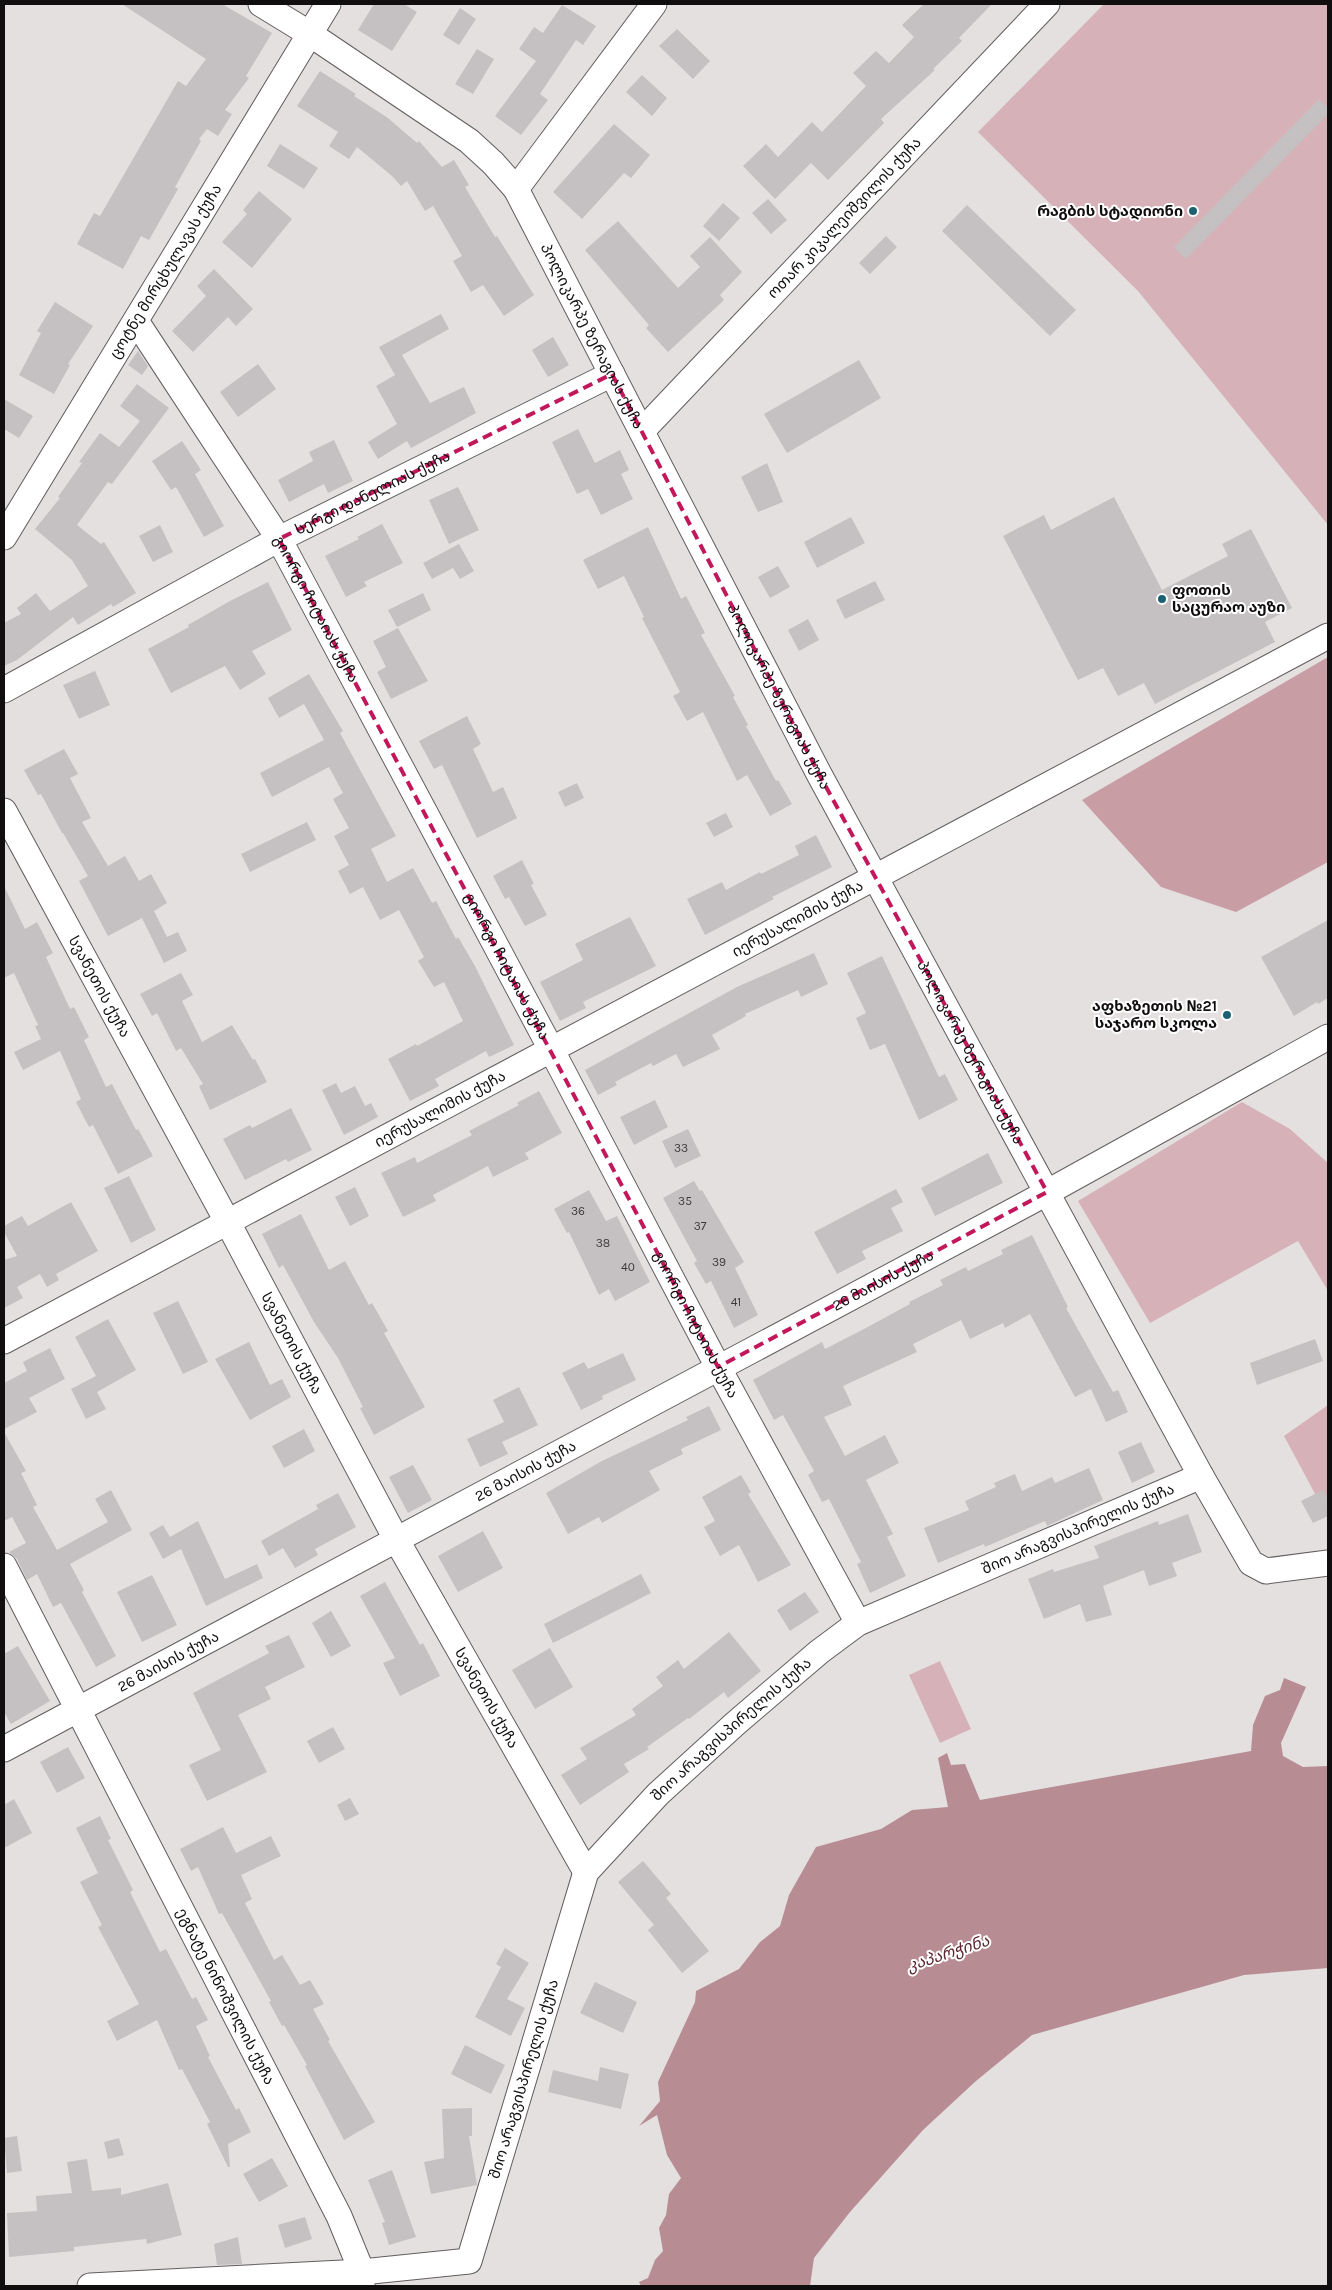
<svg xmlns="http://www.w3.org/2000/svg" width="1332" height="2290" font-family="Karla,'Noto Sans Georgian',sans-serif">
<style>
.green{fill:#d6b2b8}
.forest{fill:#c99da4}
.water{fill:#b78d93}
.building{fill:#c5c0c1}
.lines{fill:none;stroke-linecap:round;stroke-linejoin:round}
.minor-casing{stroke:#625d5e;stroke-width:27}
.minor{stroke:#fff;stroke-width:25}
.marked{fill:none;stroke:#c2185b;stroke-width:4;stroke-dasharray:10 6;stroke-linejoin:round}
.poi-dot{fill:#1b6172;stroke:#fff;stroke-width:2}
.labels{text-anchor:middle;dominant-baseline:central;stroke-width:4;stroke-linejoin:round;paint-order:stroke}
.number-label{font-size:12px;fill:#3d3a3b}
.poi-label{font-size:15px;font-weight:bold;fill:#100e0e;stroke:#fff;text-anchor:end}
.street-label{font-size:15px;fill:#100e0e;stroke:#fff}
.water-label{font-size:16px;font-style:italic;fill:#5b2430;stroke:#fff}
</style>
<rect width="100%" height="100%" fill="#e5e0e0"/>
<path class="green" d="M1104,4h224v521l-190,-234 -160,-159z
M1242,1102l48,27 38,34v128l-30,-50 -148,82 -72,-122z
M1328,1405v113l-44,-82z
M940,1661l31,68 -31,14 -31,-68z"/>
<path class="forest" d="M1328,657v205l-92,50 -75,-25 -79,-87z"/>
<path class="water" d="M1284,1678l22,9 -25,56 2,13 20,11 25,-1v202l-84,7 -212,60 -56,46 -53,49 -73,82 -36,46 -4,28h-169l-2,-4 9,-4 7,-18 8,-9 -4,-23 7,-13 3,-21 12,-16 -14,-23 -10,-40 -18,11 21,-25 -2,-19 37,-80 1,-11 43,-22 21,-27 20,-16 9,-31 27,-48 65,-18 31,-19 36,-3 -10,-49 9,-5 4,12 14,-1 15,36 271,-49 2,-26 12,-29 15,-6z"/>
<path class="building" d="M122,4h100l50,29 -26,43 3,2 -24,32 7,4 -14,22 -11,-7 -8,10 2,2 -26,46 3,2 -29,51 -8,-4 -18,33 -46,-25 17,-31 6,3 78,-135 8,5 20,-27z
M374,4h30l13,8 -25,39 -34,-21z
M924,4h68l-33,34 3,3 -29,28 2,1 -54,49 3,4 -56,57 -17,-17 -36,36 -32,-33 23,-22 12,13 34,-35 10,10 44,-46 -13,-13 23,-22 13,12 25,-26 -12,-12z
M562,5l34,21 -13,19 -7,-5 -36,54 8,6 -27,35 -26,-19 41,-55 -17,-12 15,-22 9,6z
M460,8l16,11 -17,26 -16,-10z
M677,29l33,32 -17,18 -34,-33z
M477,49l17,10 -21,35 -18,-10z
M320,71l36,23 -2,2 34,22 29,25 2,-2 23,26 12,-7 15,25 -4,2 30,50 2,-1 37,59 -30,21 -21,-31 -12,7 -18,-31 9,-5 -29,-50 -8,5 -18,-30 -6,5 -9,-10 -35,-29 -8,12 -20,-13 9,-14 -41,-26z
M642,75l25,23 -15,18 -26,-24z
M1319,99l9,9v6l-142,145 -12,-12z
M614,124l36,31 -19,23 -7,-5 -42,46 -29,-27z
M280,144l38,24 -14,21 -37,-23z
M259,191l33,28 -40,49 -30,-26 25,-28 -4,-4z
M768,199l19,21 -16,14 -19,-21z
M723,203l17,15 -21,23 -16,-15z
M967,205l109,105 -26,26 -108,-105z
M618,221l60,67 22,-21 -10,-11 20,-19 32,35 -22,23 4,5 -56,52 -22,-24 3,-3 -64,-75z
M886,236l11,11 -27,27 -11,-11z
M214,269l39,40 -17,17 -8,-9 -35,35 -21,-21 34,-35 -9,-10z
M55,302l38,24 -25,38 2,1 -16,29 -35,-19 22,-42 -4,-2z
M441,314l8,15 -47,26 28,48 34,-16 12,26 -65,35 -4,-7 -29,18 -10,-17 29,-18 -21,-38 19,-11 -16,-28z
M553,337l16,28 -21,12 -16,-27z
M138,351l10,15 -6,9 -14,-10z
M859,360l22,38 -94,55 -23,-39z
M258,364l18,25 -38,28 -18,-25z
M137,384l32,24 -57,76 -4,-2 -31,43 24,19 3,-2 32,51 -23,14 -2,-3 -33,21 -5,-8 -56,43 -13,6v-43l17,-9 -4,-6 19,-15 14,18 38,-25 -16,-26 -37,-31 25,-31 -2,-1 24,-34 -3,-1 21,-29 19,14 21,-26 -20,-15z
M4,399l29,17 -14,22 -15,-9z
M578,429l17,34 25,-13 9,20 -8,4 12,25 -32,16 -13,-26 -11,5 -25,-52z
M334,440l19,41 -25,12 -4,-9 -35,18 -11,-22 35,-19 -4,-9z
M182,441l19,29 -6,4 29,52 -20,11 -28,-50 -5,3 -19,-29z
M767,463l16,39 -25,10 -17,-35z
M458,487l21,43 -30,14 -20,-44z
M1114,497l48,93 66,-34 -6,-12 29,-15 41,79 -27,14 10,20 -120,62 -11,-21 -26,13 -15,-28 -25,12 -75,-144 41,-21 7,15z
M851,517l14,26 -48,25 -13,-26z
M382,524l21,39 -39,19 3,4 -21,11 -21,-41 34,-17 -2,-2z
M160,525l13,27 -20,10 -14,-26z
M648,527l33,72 5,-3 19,37 -4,2 34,61 -2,1 15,28 -2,1 30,55 2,-1 14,24 -22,12 -23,-41 -10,6 -34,-69 -16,9 -14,-25 7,-4 -38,-74 2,-1 -20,-41 -26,13 -15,-29z
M459,544l15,27 -14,8 -7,-11 -21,11 -9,-16z
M778,566l12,21 -20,11 -12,-21z
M875,581l10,19 -40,19 -9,-19z
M268,582l24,48 -40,21 14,23 -26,16 -15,-24 -54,27 -23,-44 41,-22 -1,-2 42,-24z
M423,593l8,17 -34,17 -9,-17z
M808,619l11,21 -20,11 -11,-21z
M398,628l30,53 -37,18 -14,-27 9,-5 -13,-26z
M95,671l15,34 -31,14 -16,-34z
M309,674l34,57 -3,2 56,103 -25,13 16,33 26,-14 19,35 4,-2 20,38 2,-2 17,29 39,79 -25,12 -3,-6 -51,28 4,7 -29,15 -22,-42 28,-15 1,2 46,-25 -19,-39 -10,5 -16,-26 6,-4 -25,-47 -19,10 -17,-33 -13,7 -12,-23 11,-6 -15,-29 15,-8 -16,-29 10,-6 -14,-26 -57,30 -12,-24 64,-33 -20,-36 -25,14 -11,-20z
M467,716l14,28 -8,5 20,43 10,-5 14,31 -40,20 -35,-73 -8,4 -15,-28z
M64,749l14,25 -8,4 21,40 -9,4 26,44 17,-10 14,25 12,-7 16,29 -13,8 13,26 11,-5 9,19 -23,12 -22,-45 -34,18 -29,-55 9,-5 -25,-43h-1l-21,-39 -3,1 -14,-25z
M577,783l7,15 -19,9 -7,-15z
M726,813l7,14 -19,10 -8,-14z
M307,822l9,18 -66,32 -9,-18z
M816,835l16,32 -60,30 2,2 -69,36 -18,-36 35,-17 4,8 34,-18 1,2 38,-19 -4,-9z
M522,860l12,24 -3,1 16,30 -22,11 -16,-29 -4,2 -12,-23z
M4,886l21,43 12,-7 16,31 -7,4 24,52 4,-2 15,30 -5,3 22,47 6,-3 24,46 2,-1 15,27 -35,18 -25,-49 -4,2 -13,-25 5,-3 -21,-48 -37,19 -9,-18 27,-13 -6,-13 3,-1 -24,-52 -10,5z
M630,917l26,49 -73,36 3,6 -26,13 -20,-39 43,-22 -8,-16z
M1328,920v78l-10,6 -1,-2 -23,14 -33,-59z
M814,953l14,31 -27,13 -3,-7 -53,24 1,2 -34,19 8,14 -37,18 -7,-13 -23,12 -2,-3 -36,19 2,3 -19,10 -13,-25 152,-83z
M882,956l57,121 6,-3 13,26 -39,20 -34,-76 -15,6 -14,-32 10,-5 -19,-40z
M181,973l12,22 -11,6 20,41 30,-17 21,35 2,-1 12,23 -57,28 -11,-24 4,-2 -22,-36 -5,3 -19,-38 -5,3 -12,-22z
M336,1083l5,10 14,-7 10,20 6,-3 7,14 -34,18 -22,-45z
M539,1091l23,42 -37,20 4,6 -36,18 -5,-11 -55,29 3,6 -33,16 -22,-44 34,-16 2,6 55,-28 -3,-4 50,-26 -2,-2z
M655,1100l13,27 -34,18 -14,-28z
M291,1108l21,42 -24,12 -2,-3 -41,21 -22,-41 27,-14 2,3z
M688,1129l13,27 -26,12 -13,-27z
M988,1153l15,30 -68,33 -14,-28z
M129,1176l27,54 -25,13 -27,-55z
M694,1181l6,10 2,-1 42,72 -9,6 23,47 -24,13 -23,-47 -5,3 -12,-21 3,-2 -34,-63z
M355,1187l14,29 -19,10 -15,-29z
M896,1189l7,13 -12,6 12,23 -41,20 4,8 -29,15 -23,-42z
M589,1190l17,31 11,-5 33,66 -35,19 -6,-12 -10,6 -30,-63 -2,1 -13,-24z
M71,1202l27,49 -42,23 3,6 -12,7 -7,-13 -23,13 6,11 -19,10v-48l13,-4 -13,-24v-6l18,-10 6,10z
M301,1214l28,56 16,-9 24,44 3,-2 16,28 -4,2 41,74 -51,28 -14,-27 3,-1 -25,-49 -24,-36 -31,-57 -4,3 -17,-34z
M1032,1235l36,72 -2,1 47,84 5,-2 10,22 -22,10 -15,-33 -16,8 -45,-83 -25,14 -2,-5 -33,16 -9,-19 -48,24 4,8 -74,34 9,19 -28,12 21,39 40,-21 14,28 -33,17 27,54 -6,3 19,39 -36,17 -13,-29 4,-2 -32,-63 -7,3 -14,-27 6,-4 -31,-56 -9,5 -21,-40 69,-38 3,7 39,-20 46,-25 -1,-2 34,-17 -3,-5 26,-13 2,4 35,-17 -2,-4z
M178,1301l30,61 -25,12 -30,-61z
M108,1319l28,51 -39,22 9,17 -20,10 -15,-30 25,-13 -21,-39z
M1315,1339l8,22 -66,24 -7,-22z
M249,1342l21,43 12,-6 9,18 -41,23 -35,-61z
M50,1348l15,31 -36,19 8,14 -33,17v-46l23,-12 -4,-9z
M623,1353l13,27 -34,16 1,3 -22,11 -19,-37 22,-11 4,7z
M519,1387l19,38 -36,17 6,12 -28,13 -13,-28 37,-17 -11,-22z
M709,1406l12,24 -40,19 2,5 -34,17 11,19 -58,33 -3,-6 -31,17 -22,-41 56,-32 86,-41 -2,-3z
M304,1429l11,22 -31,17 -12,-22z
M4,1432l22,39 -5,2 16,32 -4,2 24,43 51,-28 -13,-23 16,-9 21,40 -62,34 14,26 -2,2 34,64 -20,11 -35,-64 -8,4 -16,-33 -10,6 -10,-21 -8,-7 17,-9 -14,-26 -8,4z
M1141,1442l14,30 -23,11 -14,-31z
M413,1465l19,35 -24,13 -19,-36z
M1089,1468l14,32 -56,26 -2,-5 -60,26 -1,-3 -46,19 -14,-35 45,-18 -4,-9 31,-14 -2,-4 21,-9 7,17 30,-14 3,6z
M741,1475l10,17 -3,2 43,71 -33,17 -19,-37 -19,11 -16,-29 11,-6 -13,-24z
M1323,1490l5,9v17l-15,7 -12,-22z
M338,1493l18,34 -41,22 3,6 -23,13 -12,-20 -14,8 -8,-15 57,-32 -2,-4z
M1188,1514l14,38 -30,11 5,13 -28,10 -5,-16 -41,16 9,29 -26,7 -6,-18 -36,15 -16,-40 25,-10 1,3 45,-14 -5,-12 64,-25 1,4z
M198,1521l27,58 32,-15 6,14 -57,28 -25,-57 -18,10 -14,-26 14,-8 7,12z
M483,1531l20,37 -45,24 -20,-36z
M641,1574l10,19 -98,50 -9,-19z
M152,1575l25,50 -35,17 -25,-50z
M385,1582l35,63 3,-2 17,33 -40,20 -17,-33 12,-5 -35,-62z
M805,1592l14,20 -29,19 -13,-21z
M331,1611l20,35 -20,11 -19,-34z
M729,1632l32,39 -33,27 -4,-6 -35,27 -1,-1 -41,29 2,2 -25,15 5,8 -49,33 -19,-30 26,-16 -7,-11 56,-33 -4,-6 31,-23 -7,-9 22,-17 6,9z
M289,1635l16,32 -40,20 6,12 -33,16 29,57 -60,29 -18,-36 32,-15 -28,-57 76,-40 -4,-7z
M18,1646l32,55 -39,23 -7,-12v-58z
M550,1648l23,39 -38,22 -23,-39z
M333,1727l12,22 -26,14 -12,-22z
M68,1747l17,31 -28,15 -17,-31z
M350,1798l9,16 -14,7 -8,-16z
M14,1799l18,34 -28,15v-43z
M100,1816l11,23 -3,1 25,50 -3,2 30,60 6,-3 26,50 4,-2 12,23 -12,6 14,30 -2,1 28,53 3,-2 12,24 -23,12 2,23h-2l-21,-43 3,-2 -28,-53 -3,1 -22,-50 -40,21 -10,-20 32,-17 -41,-77 4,-2 -22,-43 18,-9 -22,-45z
M223,1827l13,26 35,-17 10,20 -40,19 11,24 -7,4 29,57 8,-5 18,30 10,-5 14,24 -11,5 17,31 -2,1 47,81 -31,18 -39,-74 2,-1 -23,-40 -2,1 -13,-24 2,-1 -49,-88 -3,1 -21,-47 -7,4 -11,-22z
M643,1861l28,33 -5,4 43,53 -27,22 -34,-43 6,-5 -36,-43z
M505,1948l24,15 -22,36 18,9 -14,28 -36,-19 26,-50 -5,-3z
M595,1982l42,20 -14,31 -43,-20z
M465,2045l40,20 -14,29 -40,-20z
M600,2067l29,7 -8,35 -73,-17 5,-22 45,11z
M472,2108v28h-3l8,49 -46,9 -7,-32 20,-4 -2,-49z
M17,2136l5,35 -15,2 -3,-35z
M119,2138l5,17 -16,4 -4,-17z
M272,2158l16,28 -29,16 -16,-28z
M87,2159l5,32 29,-3v7l47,-12 14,52 -35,9 -1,-5 -72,8v4l-65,6 -2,-44 30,-2 -1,-15 36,-3 -5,-31z
M392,2170l24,67 -27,8 -7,-22 3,-1 -17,-42z
M305,2217l7,22 -27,9 -7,-23z
M238,2237l4,27 -25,1 -3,-21z"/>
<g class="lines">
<g class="minor-casing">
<g id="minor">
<path id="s1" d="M261,4l49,30 159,107 24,22 23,26 303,585 382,702"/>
<path d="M516,189l138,-185"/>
<path id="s2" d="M136,321l143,218 272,510 167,318 140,256"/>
<path id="s3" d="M642,431l405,-427"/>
<path id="s4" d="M4,537l324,-533"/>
<path id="s5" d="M4,690l275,-151 333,-165"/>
<path id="s6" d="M4,811l223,410 169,318 190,333"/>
<path id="s7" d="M4,1341l1324,-705"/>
<path id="s8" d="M4,1566l335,650 23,56v14"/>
<path id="s9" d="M4,1749l1024,-546 300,-166"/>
<path id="s10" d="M90,2286l272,-14 107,-11 117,-389 72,-78 78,-71 83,-71 39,-29 343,-147 50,87 15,8 62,-8"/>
</g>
</g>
<use href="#minor" class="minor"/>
</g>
<path class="marked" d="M612,374l207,400 228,418 -329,175 -439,-828z"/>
<g class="poi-dot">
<circle cx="1193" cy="211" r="5"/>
<circle cx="1162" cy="599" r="5"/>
<circle cx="1227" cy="1015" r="5"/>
</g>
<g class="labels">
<g class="number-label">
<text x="681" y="1148">33</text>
<text x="685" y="1201">35</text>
<text x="578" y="1211">36</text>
<text x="700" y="1226">37</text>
<text x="603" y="1243">38</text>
<text x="719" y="1262">39</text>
<text x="628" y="1267">40</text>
<text x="736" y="1302">41</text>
</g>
<g class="poi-label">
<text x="1183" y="211">რაგბის სტადიონი</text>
<text x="1172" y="590" text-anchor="start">ფოთის<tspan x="1172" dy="17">საცურაო აუზი</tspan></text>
<text x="1217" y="1006">აფხაზეთის №21<tspan x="1217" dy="17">საჯარო სკოლა</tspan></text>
</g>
<g class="street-label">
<text stroke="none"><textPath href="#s3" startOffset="294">ოთარ კიკალეიშვილის ქუჩა</textPath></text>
<text stroke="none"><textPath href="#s4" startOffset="311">ცოტნე მირცხულავას ქუჩა</textPath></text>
<text stroke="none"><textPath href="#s1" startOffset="482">პოლიკარპე ზერაგიას ქუჩა</textPath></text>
<text stroke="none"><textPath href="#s5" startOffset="418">სერგი დანელიას ქუჩა</textPath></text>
<text stroke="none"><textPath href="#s2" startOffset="340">გიორგი ჩიტაიას ქუჩა</textPath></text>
<text stroke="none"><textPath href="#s1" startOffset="888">პოლიკარპე ზერაგიას ქუჩა</textPath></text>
<text stroke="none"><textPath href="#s7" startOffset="899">იერუსალიმის ქუჩა</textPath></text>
<text stroke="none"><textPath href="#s2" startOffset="745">გიორგი ჩიტაიას ქუჩა</textPath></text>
<text stroke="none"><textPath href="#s6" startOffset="200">სვანეთის ქუჩა</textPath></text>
<text stroke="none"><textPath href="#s1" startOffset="1292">პოლიკარპე ზერაგიას ქუჩა</textPath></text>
<text stroke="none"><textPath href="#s7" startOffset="494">იერუსალიმის ქუჩა</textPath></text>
<text stroke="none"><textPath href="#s9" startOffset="996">26 მაისის ქუჩა</textPath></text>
<text stroke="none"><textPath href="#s2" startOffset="1150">გიორგი ჩიტაიას ქუჩა</textPath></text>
<text stroke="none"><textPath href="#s6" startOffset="605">სვანეთის ქუჩა</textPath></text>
<text stroke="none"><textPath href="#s9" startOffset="591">26 მაისის ქუჩა</textPath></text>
<text stroke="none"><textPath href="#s10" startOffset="1395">შიო არაგვისპირელის ქუჩა</textPath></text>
<text stroke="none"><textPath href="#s9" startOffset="186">26 მაისის ქუჩა</textPath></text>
<text stroke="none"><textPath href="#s6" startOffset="1010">სვანეთის ქუჩა</textPath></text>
<text stroke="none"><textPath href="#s10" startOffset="990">შიო არაგვისპირელის ქუჩა</textPath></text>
<text stroke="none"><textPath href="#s8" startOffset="484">ეგნატე ნინოშვილის ქუჩა</textPath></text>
<text stroke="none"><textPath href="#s10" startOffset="570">შიო არაგვისპირელის ქუჩა</textPath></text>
</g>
<g class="water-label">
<text transform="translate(948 1953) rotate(-18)">კაპარჭინა</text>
</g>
</g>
<rect width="1332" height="2290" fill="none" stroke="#100e0e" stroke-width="10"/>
</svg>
